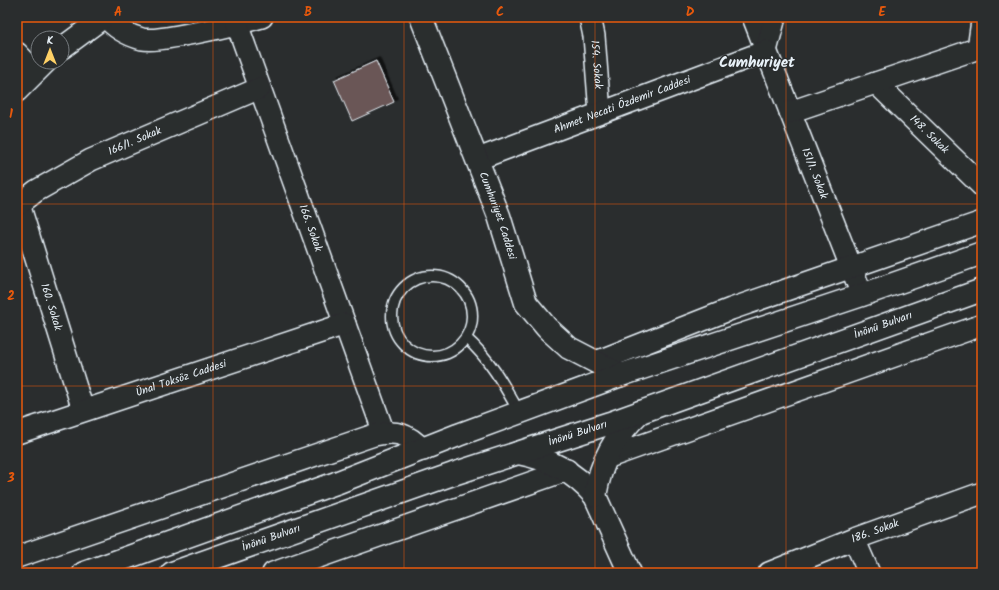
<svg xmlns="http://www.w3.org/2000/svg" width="999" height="590" font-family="Kalam,sans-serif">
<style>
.building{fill:#6a5756;stroke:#e8f1f8;filter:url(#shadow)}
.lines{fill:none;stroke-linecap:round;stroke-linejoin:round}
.service-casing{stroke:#e8f1f8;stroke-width:13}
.minor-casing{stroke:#e8f1f8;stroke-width:24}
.tertiary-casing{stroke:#e8f1f8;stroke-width:25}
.trunk-casing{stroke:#e8f1f8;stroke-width:25}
.service{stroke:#2a2d2e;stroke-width:10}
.minor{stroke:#2a2d2e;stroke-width:21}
.tertiary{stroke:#2a2d2e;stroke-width:22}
.trunk{stroke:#2a2d2e;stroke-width:22}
.grid{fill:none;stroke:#e8590c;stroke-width:1;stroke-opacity:0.55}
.labels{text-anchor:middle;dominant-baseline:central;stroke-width:3;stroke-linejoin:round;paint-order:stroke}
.street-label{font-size:11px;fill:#e8f1f8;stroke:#2a2d2e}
.district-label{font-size:15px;font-weight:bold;fill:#e8f1f8;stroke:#2a2d2e}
.neatline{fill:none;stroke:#e8590c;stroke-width:1.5}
.grid-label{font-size:13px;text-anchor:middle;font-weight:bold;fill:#e8590c}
</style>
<defs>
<filter id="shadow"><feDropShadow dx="3.5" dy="-3.5" stdDeviation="0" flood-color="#0009"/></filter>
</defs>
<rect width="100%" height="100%" fill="#2a2d2e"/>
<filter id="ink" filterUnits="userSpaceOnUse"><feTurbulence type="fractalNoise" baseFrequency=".025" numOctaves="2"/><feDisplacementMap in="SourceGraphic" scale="8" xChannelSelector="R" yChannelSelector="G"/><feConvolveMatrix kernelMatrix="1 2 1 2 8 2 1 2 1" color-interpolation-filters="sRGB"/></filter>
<g filter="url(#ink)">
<path class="building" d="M376,61l18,41 -42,19 -18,-41z"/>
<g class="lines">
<g class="service-casing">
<path id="service" d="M392 316a40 40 0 1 1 80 0a40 40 0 1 1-80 0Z
M466,338c24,21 38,47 53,74"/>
</g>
<g class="minor-casing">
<g id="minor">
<path d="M106,17c9,11 21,18 36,22 11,2 25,-1 36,-3 29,-5 56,-11 84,-19"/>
<path id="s1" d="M590,17l4,19 6,77"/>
<path id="s2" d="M753,17l109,278"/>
<path id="s3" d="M237,24l147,409"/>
<path d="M62,48l42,-31"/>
<path d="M978,49l4,-28"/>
<path d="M766,51l9,-34"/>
<path d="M17,53l18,19"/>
<path id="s4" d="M876,83l106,103"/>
<path d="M17,91l29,-29"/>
<path d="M790,112l192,-65"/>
<path id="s5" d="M478,159l288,-108"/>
<path id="s6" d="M19,204l64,206"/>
<path id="s7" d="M17,206l19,-15 55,-31 169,-72"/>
<path d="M596,362l135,-53 251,-87"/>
<path id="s8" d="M17,433l328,-109"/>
<path d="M606,458l376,-133"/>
<path d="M854,539l15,34"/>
<path d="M17,557l357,-122c22,-5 33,-2 49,15"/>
<path d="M273,573l294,-103"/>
<path id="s9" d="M769,573l85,-34 128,-46"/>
</g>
</g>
<g class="tertiary-casing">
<g id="tertiary">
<path id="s10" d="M421,17l78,199 27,87 21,25 22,20 52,27"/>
<path d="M518,453c32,6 56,19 77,43l35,77"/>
<path d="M595,496c6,-35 19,-59 45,-84"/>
</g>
</g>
<g class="trunk-casing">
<g id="trunk">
<path d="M84,573l252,-90 122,-48 163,-60 241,-80 120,-42"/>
<path id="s11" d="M172,573l281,-99 157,-51 372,-133"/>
</g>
</g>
<use href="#service" class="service"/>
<use href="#minor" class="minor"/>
<use href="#tertiary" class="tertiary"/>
<use href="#trunk" class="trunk"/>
</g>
</g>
<path class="grid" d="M213,17v556M404,17v556M595,17v556M786,17v556M17,204h965M17,386h965"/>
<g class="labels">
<g class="street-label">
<text stroke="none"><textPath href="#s1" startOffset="48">154. Sokak</textPath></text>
<text stroke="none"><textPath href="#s5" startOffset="154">Ahmet Necati Özdemir Caddesi</textPath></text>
<text stroke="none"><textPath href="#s4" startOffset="74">148. Sokak</textPath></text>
<text stroke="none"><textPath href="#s7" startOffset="135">166/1. Sokak</textPath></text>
<text stroke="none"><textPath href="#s2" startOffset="168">151/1. Sokak</textPath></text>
<text stroke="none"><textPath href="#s10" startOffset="213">Cumhuriyet Caddesi</textPath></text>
<text stroke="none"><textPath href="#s3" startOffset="217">166. Sokak</textPath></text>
<text stroke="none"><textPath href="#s6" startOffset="108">160. Sokak</textPath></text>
<text stroke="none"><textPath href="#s11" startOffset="753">İnönü Bulvarı</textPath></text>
<text stroke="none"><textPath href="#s8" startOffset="173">Ünal Toksöz Caddesi</textPath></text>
<text stroke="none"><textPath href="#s11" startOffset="429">İnönü Bulvarı</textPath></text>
<text stroke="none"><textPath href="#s9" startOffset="114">186. Sokak</textPath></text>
<text stroke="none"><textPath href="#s11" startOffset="105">İnönü Bulvarı</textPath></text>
</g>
<g class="district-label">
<text x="757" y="63">Cumhuriyet</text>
</g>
</g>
<rect width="999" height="590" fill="none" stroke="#2a2d2e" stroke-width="44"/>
<g transform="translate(50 50)"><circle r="19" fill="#2a2d2e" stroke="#767b7f"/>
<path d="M0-3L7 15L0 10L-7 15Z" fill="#ffd166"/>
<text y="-6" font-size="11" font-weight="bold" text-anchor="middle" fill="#e8f1f8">K</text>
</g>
<rect x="22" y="22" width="955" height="546" class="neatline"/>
<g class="grid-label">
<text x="118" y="16">A</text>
<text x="308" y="16">B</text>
<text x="500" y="16">C</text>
<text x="690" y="16">D</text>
<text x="882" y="16">E</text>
<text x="11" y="118">1</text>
<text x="11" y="300">2</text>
<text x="11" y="482">3</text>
</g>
</svg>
